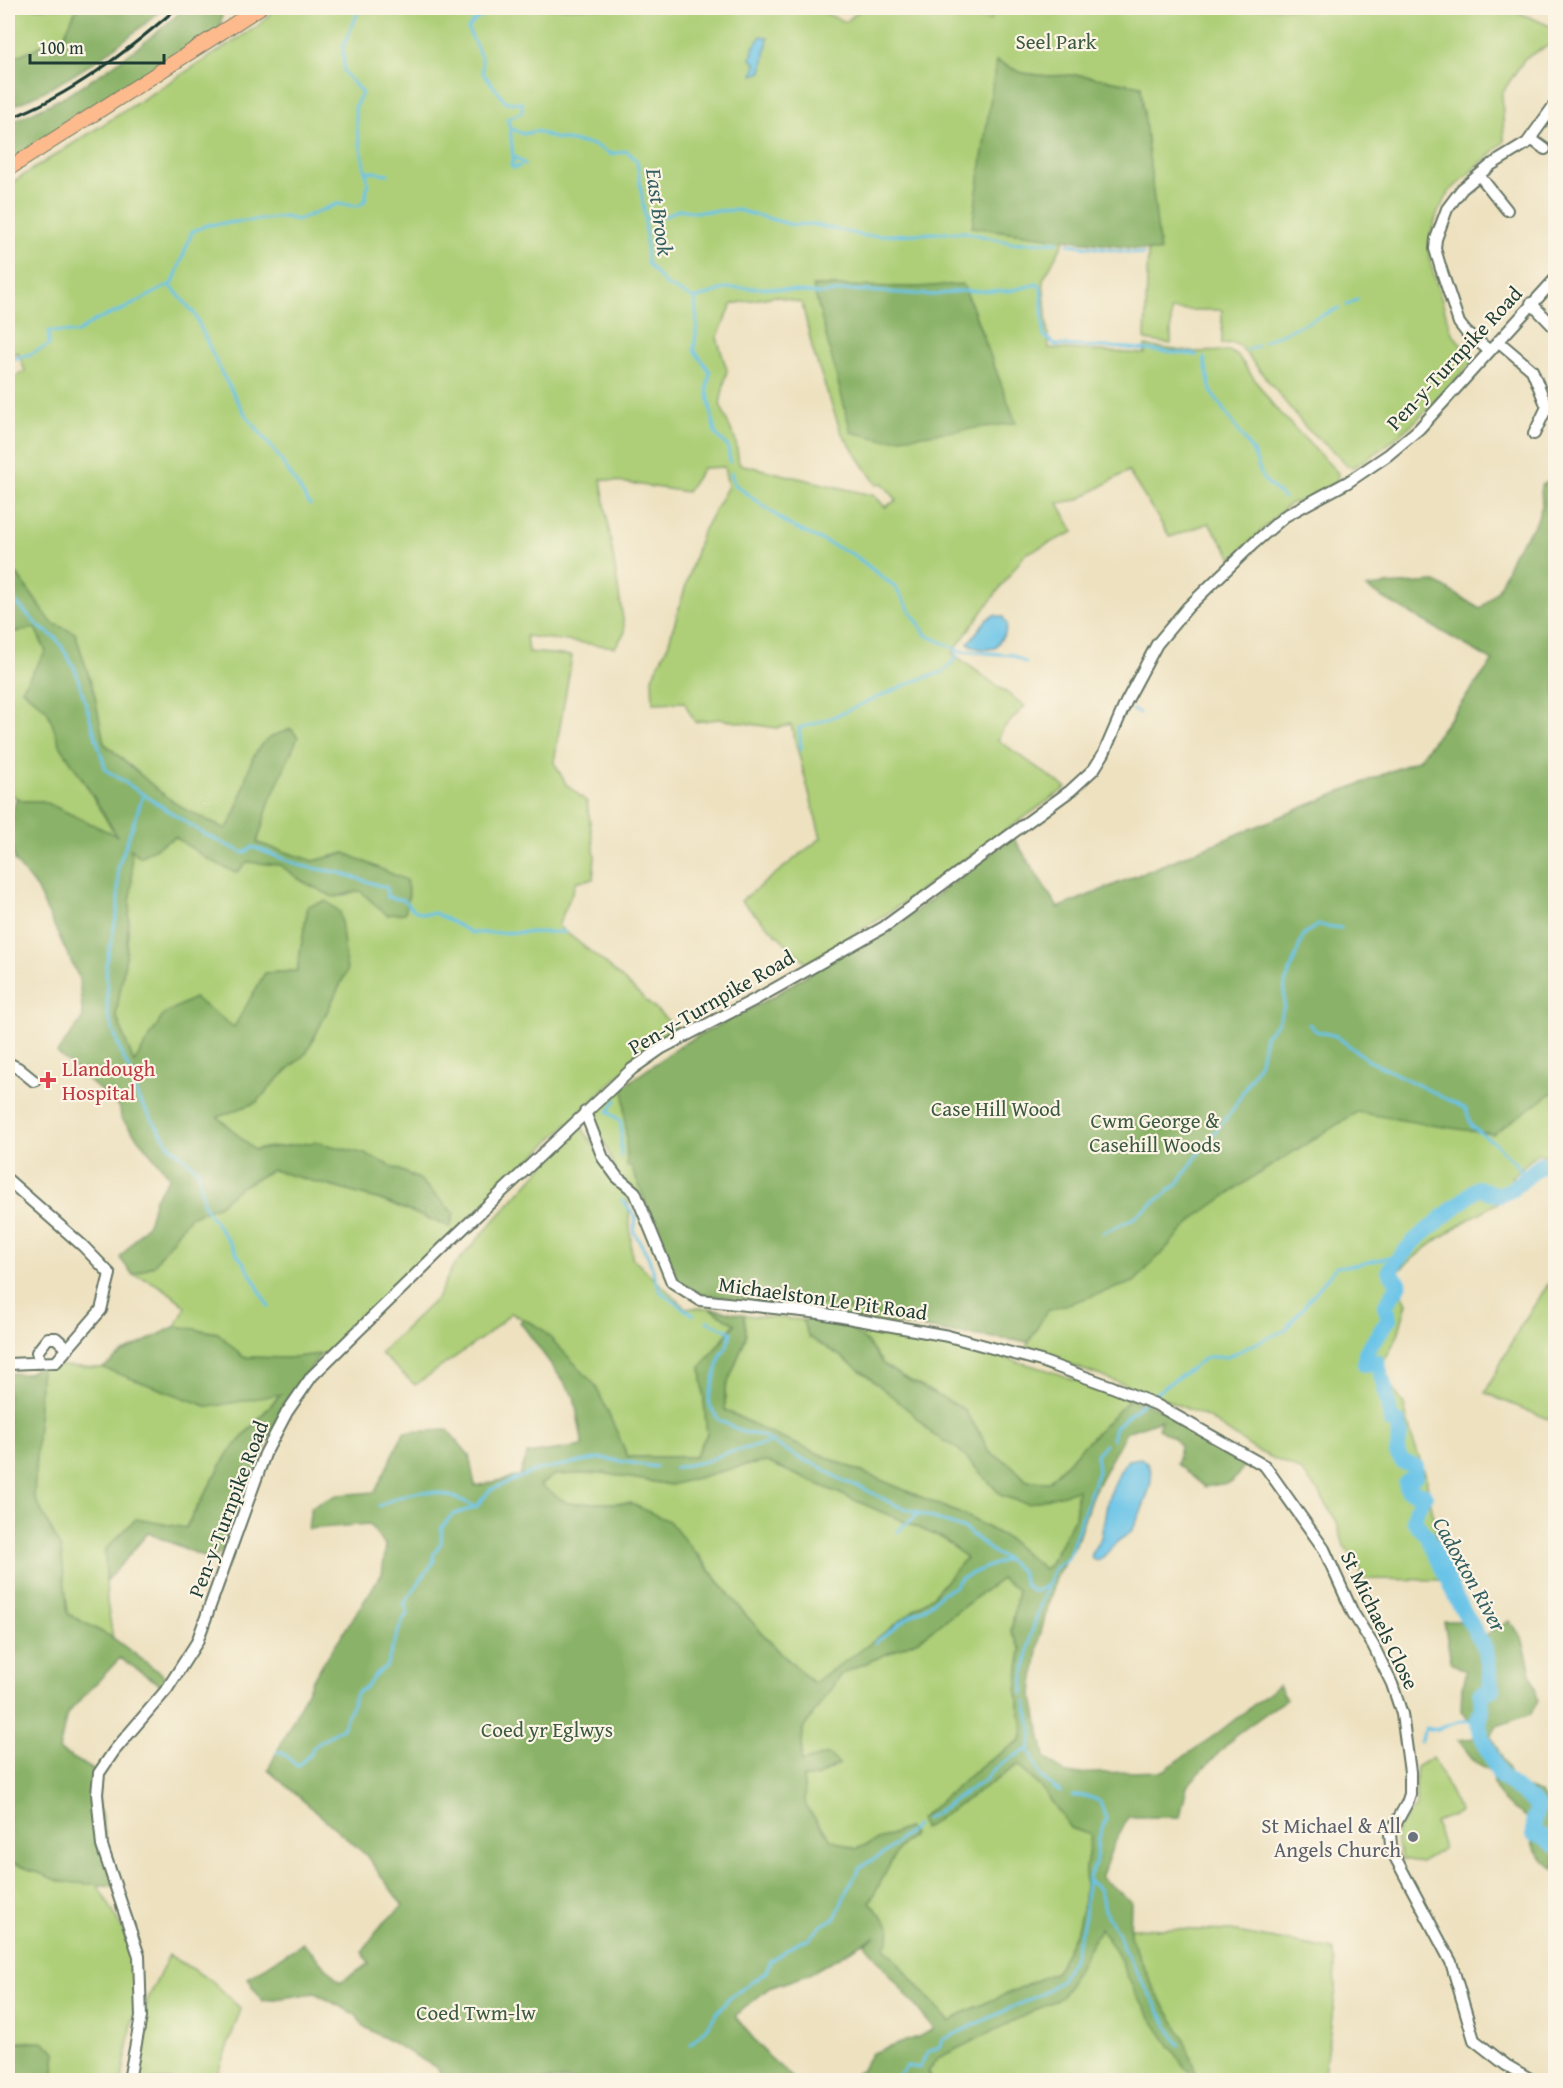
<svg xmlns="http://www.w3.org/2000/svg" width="1563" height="2088" font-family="'Gentium Book Plus',serif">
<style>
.green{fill:#aecf78;stroke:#668656;stroke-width:1.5;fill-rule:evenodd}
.forest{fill:#8ab268;stroke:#54784e;stroke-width:1.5;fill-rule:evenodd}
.water{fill:#6bc4e8;stroke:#45808e;stroke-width:1.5}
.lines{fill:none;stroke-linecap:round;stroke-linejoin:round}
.stream{stroke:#6bc4e8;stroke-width:3}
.river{stroke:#6bc4e8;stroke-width:16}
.minor-casing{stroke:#677665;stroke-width:14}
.major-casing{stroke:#677665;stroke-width:16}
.minor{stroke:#fff;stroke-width:10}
.major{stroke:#fcba8d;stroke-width:14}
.rail{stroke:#1f3d34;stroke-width:3}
.health-dot{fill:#e0444e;stroke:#fcf5e5;stroke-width:2}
.worship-dot{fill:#6b7280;stroke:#fcf5e5;stroke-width:2}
.labels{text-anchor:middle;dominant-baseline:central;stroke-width:4.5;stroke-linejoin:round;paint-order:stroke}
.park-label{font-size:21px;fill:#3c5a42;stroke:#fcf5e5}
.street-label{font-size:21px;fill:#1f3d34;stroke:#fcf5e5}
.health-label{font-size:21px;fill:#be3a42;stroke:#fcf5e5;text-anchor:start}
.worship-label{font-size:21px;fill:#5b616d;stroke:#fcf5e5;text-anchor:end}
.water-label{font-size:22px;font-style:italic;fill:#325f61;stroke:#fcf5e5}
</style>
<rect width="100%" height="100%" fill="#fcf5e5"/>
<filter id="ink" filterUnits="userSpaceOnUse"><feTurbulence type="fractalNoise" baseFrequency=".0167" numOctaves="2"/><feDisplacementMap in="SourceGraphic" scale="12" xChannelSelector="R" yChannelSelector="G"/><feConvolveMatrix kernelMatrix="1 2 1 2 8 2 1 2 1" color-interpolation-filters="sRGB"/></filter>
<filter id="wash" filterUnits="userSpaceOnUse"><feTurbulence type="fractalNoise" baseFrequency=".008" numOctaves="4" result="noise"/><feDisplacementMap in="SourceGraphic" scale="24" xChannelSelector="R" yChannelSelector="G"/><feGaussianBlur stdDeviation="1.35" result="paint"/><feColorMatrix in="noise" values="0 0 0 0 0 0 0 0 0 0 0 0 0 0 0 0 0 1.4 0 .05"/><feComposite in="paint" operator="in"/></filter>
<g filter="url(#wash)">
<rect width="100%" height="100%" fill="#ede1c0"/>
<path class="green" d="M8,8h72l-5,4 -11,24 -56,24z
M276,8h535l35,14 16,-14h89l39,12 6,-12h93c16,5 26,5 41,0h371l21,6 33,14v14l-30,16 -23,35 2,49 -54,49 -12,21 -7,21 -2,25 22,73 22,30c-39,42 -68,76 -119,106l-7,-1 -6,-8 -34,-29 -67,-83 -7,-3 -11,1v-34h-51v34l-26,-4 3,-90 12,1 -80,-176 -32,1 -26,-3 -25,-12 -24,166 92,12 -22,41 6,68 96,6v-8l46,6 38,-1 7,4 4,4 35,49 63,65 -1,8 -32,19 -13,3 -5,3 -54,52 -24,-35 -39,14 -42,-66 -50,29 -20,3 16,29 -49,22 -73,99 73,53 -22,23 -5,11 68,48 -188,132 -71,43 -66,-62 80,-63 -30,-113 -15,3 -57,-9 -24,3 -11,-20 -31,1 -1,-25 16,-33 33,-110 27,-49 -4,-19 -21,1 -16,24 -86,-13 24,153 -10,15 -89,-11 2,16 44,4 -18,106 12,22 21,18 8,54 -2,23 -16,2 -19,45 47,37 72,66 -55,43 -294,281 -40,5 -46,-1 -24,-24 -42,-7 10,-19c-17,-16 -31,-26 -53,-32l21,-10 35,-48 30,-12 20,-17 33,-18 108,30 71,27 -175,-81 -22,4 -36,-33 39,-15 18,-20 32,-30 40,-81 -39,-65 -11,65 -32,2 -31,55 -70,-14 -30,50 -18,-49 10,-59 6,-76 -1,-31 9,7 35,-19 31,21 74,7 22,16 35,16 23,-6 -15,-38 -31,8 -57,-18 12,-40 -17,-43 -19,61 -8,8 -41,-20 -25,-18 -55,-48 -10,-51 -19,-59 -23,-10 -44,-61v-181l17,-10 -7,-19 -10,4v-171l250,-159zM814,286l102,1 53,11 46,125 -188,-86zM775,296l27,7 11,48 28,81 36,53 5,-2 15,17 -12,7 -10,-11 -136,-32 -3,-22 -16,-38 7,-34 -10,-32 15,-34z
M35,628l11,24 -24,37 25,21 14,37 24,36 32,55 -74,-37h-18l-17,-7v-161z
M1493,661l62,31v464l-18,-2 -26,23 10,13c-48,26 -88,48 -128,86l14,27 -9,32 -18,34 24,36 6,27 15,42 15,75 8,31 -86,-1 -2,-13 -16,-20 -8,-26 -20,-32 -16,-18 -43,-19 -50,-34 -53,-22 -129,-46 4,-7 -325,-43 -31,-18 -36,-89 -18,-15 -26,-60 8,-14 84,-60 88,-46 84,-55 47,-22 109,-83 45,71 360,-148z
M580,1125l48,72 4,61 54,50h23l26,15 -34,44 6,67 -13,23h-66l-5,-11 -82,-118 -30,-15 -23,21 -73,51 -35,-32 58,-56 14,-29z
M1555,1274v148l-70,-29 35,-66z
M744,1315l58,5 7,17 28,17 31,22 44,37 20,21 26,15 44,47 76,-6 -3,27 -26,48 -5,4 -37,-31 -39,-21 -196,-83 -47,-24v-20l21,-53z
M837,1318l120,27 87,24 86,30 -82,83 -21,-1 -17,-17 -21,-12 -9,-19 -17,-24 -62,-33 -18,-12 -15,-21z
M41,1365l62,3 106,39 72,-14 -54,62 -42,73 -49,-9 -31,31 2,52 6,36 -45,-24 -7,-65 -27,-51z
M767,1462l177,77 22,19 -32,37 -74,56 -47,32 -36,-34 -32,-35 -47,-59 -68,-52h-63l-28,-18 15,-10 49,-2 68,12 70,-19z
M1001,1579l17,11 -7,42 10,17 -4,44 6,35 -2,12 -40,26 -61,53 4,9 94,-63 26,26 27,37 20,7 -5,32 -2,34 -7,29 -21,42 -95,42 -11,9 -67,-76 7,-20 -20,-25 28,-53 15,-15 -6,-6 -51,21 -25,-10 -25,-32 -3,-29 13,-1 23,-13 -38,-2 2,-33 38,-55 77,-34z
M1433,1757l27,55 -25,10 8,27 -22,13 -19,-3c-11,-31 -7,-29 14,-52v-40z
M8,1861l54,21 33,-2c14,27 37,58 40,89 4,37 -8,75 -13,111h-69l3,-28c-12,-12 -33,-13 -48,-7z
M1100,1927l131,4 103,19 2,39 -12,84 21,7h-414l-4,-8 11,-14 124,-61z
M169,1955l41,25 31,29 -26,71h-81l14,-81z"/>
<path class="forest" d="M80,8h84c-48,41 -97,76 -156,100v-48l56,-24 11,-24z
M185,8h38l-3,21 -212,134v-39c21,-11 45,-20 66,-33 39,-24 77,-52 111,-83z
M996,61l26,12 26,3 32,-1 61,11 19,166 -188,-25z
M963,284l53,139 -131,17 -34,-8 -38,-146 103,1z
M1555,479v612l-62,43 -63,-9 -73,-13 -104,65 -57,40 -62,65 -87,29 -18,31 -84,-10 -103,-24 -36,-5 -104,-8 -24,-15 -47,-114 -4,1 -3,-81 61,-43 88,-46 84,-55 47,-22 109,-83 45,71 361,-148 74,-99 -127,-73 18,-3 52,-3 44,27 18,-19 16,-38 22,-29 6,-17 -1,-21z
M8,562l44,61 23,10 19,59 10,51 55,48 25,18 41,20c23,-23 15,-71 44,-91 6,-4 15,-6 22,-9l7,8 -29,66 -12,40 57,18 31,-8 61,27 3,14 -4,19 -18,2 -27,-24 -27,6 -31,-16 -22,-16 -32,-3 -12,11 -30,-15 -31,-21 -35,20 -9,-8 1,31 -6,76 -10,59 18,48 30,-49 30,-16 40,29 31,-54 32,-2 11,-65 18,-5 14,11 7,59 -40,81 -32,30 -18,20 -39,15 36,33 62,-8 49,12 54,25 35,34 -4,14 -69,-27 -109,-30 -33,18 -20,17 -30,12 -35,48 -21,10 -13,-17 29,-36 6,-24 15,-21 -49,-59 -1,-10 -63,-55 26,-35 -4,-40 -43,-90 -21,-27 -7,-29 8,-33 9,2h18l74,35 -32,-53 -24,-36 -14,-37 -25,-21 24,-38 -11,-23 -27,5z
M709,1308l35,7 2,22 -21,53v20l47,24 196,83 39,21 37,31 5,-4 26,-48 3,-27 -50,14 -26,-8 -44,-47 -26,-15 -20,-21 -44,-37 -31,-22 -28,-17 -7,-17 35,-2 31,25 15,21 18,12 63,33 16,25 9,18 21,12 17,17 21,1 82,-83 32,10 86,52 -16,21 -27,5 -28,-23 3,-19 -6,-7 -16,-9 3,-9 -35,12 -33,61 -16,48 -22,38 -15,57 -8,57 13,64 21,17 97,-3 52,-36 64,-50 7,14 -50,36 -49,51 -7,31h-52l-16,31 -11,30 30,23 -1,35 25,55 28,45 13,37 -11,-5 -49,-73 -21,-46 -15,-21 -38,69 -124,61 -11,14 4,8h-84l15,-11 10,-16 46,-16 16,-8 -69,-85 11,-8 -69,39 -38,13 -34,28 31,38 29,26h-349l-9,-12 -74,-42 -7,-11 -41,-22 -53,8 -14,-23 55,-35 37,39 29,-18 -7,-12 20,-28 21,-18 -37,-51 -98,-85 46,-93 68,-103 4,-28 -17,-22 -61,5 3,-22 26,-12 38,-3 29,-60 44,-2 21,25 6,31 45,-10 7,-22 56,-8 -9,-50 -54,-74 3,-3 18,9 55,58 32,71h67l12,-23 -6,-67 34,-43zM767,1462l177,77 22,19 -32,37 -74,56 -47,32 -36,-33 -32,-36 -76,-93 -39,-18h-63l-27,-18 14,-10 48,-2 69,12 70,-19zM1001,1579l17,11 -7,42 10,17 -4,44 6,35 -2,12 -40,26 -61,53 3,10 95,-64 26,26 27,37 20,7 -5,32 -2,34 -7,29 -21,42 -95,42 -11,8 -66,-75 5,-6 1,-14 -20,-25 28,-53 15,-15 -6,-6 -51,21 -25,-10 -25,-32 -3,-29 13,-1 23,-13 -11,-10 -27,8 2,-33 38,-55 77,-34z
M176,1326l42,7 25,24 45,1 33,-4 -41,58 -56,137 -12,11 -64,-27 -42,49 -1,-32 31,-31 50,9 41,-73 54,-61 -72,13 -106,-39 21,-16z
M41,1365l-7,131 27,53 7,65 45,24 58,43 -4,8 -47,-31 -53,56 -8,36 40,23 -2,23 19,90 -54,-4 -54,-21v-488l19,1z
M1444,1621h15l27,14 23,-14 13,16 16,63 -7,14 -34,12 -6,10 16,32 3,12 31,14 14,19v57c-22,-20 -24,-20 -26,-51 -21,-16 -36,-17 -36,-47l-18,-10 -17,-22 16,-2 3,-12 -16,-15 1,-24 4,-16 -15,-9z
M42,2042l7,4 7,6 -3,28h-45v-35l5,-2z"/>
<path class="water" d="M761,36l7,2 -6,34 -9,3 3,-11 -5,-5 3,-13z
M994,615l9,2 4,8 -2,8 -10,15c-10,2 -18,2 -27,-5l19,-24z
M1141,1458c18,13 8,33 1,51 -3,7 -6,15 -10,21 -4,5 -10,8 -15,12 -7,7 -11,14 -20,19l-5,-2 -1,-5 10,-16 7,-39 12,-28 8,-11z"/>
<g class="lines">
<path class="stream" d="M486,8l-1,7 -11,6 -6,8 14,30 1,14 23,29 16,1v9l-15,7 3,9 13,6 13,-3 18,7 40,7 17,9 16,-3 10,10 8,57 2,45 19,22 29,14 2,26 -3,25 16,22 -3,16 8,45 13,14 2,15
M510,128l3,28 12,8
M515,157l-4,8 2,3 7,-2
M366,171l22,3
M645,218l18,-1 17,-8 14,3 43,-2 56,15 18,-1 54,12 100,-4 47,11 46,-1
M1068,244l75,10
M170,285l24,28 27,59 24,42 32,40 33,51
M695,299l32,-11h44l48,6 32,-4 82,5 28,-4h48l29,-7 3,5 3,47 12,9 73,3 68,7
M1347,305l11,-6
M1263,342l76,-34
M1248,350l9,-4
M1204,358l7,33 42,61 10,27 21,19
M8,360l23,-6 18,-9v-14l28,2 17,-12 30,-12 49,-26 19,-51 15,-7 78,-8 13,3 39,-16 22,2 6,-5 3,-18 -11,-54 -2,-22 7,-14 -18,-21 -1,-25 17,-39
M731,473l3,11 55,41 65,30 41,32 31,48 35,16 52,4 13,8
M8,597l7,4 23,25 19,13 18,30 31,101 98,64 40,19 9,-6 49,19 39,7 46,15v9l17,3c9,11 16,16 31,13l37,20 93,-1
M1132,710l7,3
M801,750l-2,-22 27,-8 89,-39 28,-9 14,-15 -1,-8
M143,796l-25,71v42l-12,56 2,50 13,38 9,18 8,27 31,47 29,25 6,36 43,62 22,39
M1309,1024l7,7 20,5 32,24 98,49 6,18 24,17 31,32
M616,1100l-8,12 13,9v35
M622,1200l14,17 -2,15 14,24 12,35 33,24
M1103,1233l29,-14 45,-34 29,-42 26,-32 28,-49 5,-26 13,-14 6,-15 1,-23 19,-50 14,-9 23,3
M707,1321l24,11 -4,14 -6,9 -12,43 1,9 9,13 26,13 15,2 41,24 16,6 28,17 16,5 34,18 70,24 29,24 12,6 15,12 4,14 7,5 4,1 10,-5
M1149,1398l58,-41h20l58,-27 51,-63 24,-3 42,-10
M1112,1440l3,-13 29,-25
M674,1468l33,-7 18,-8 45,-10
M379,1506c38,-19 59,-19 97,1
M898,1532l5,-6 16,-12
M8,1547l2,1
M875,1643l32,-25 21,-12 14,-13 12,-6 7,-9 45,-19
M1023,1694l1,-17 6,-39 10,-32 14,-37 14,-11 30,-87 -2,-17 9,-9
M1026,1702l7,33 -4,14 12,28 19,15
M1420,1742l6,-14c11,4 16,-1 26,-4 8,-3 17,-4 26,-5
M277,1752h5l15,14 14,-12 2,-7 29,-19 15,-36c18,-7 11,-17 29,-25l15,-43 7,-12 -4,-8 30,-43 -1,-6 8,-12 1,-16 10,-12 24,-8 14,-17 47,-20 64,-12 55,9
M926,1819l51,-34c8,-3 9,-6 14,-13 6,-6 30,-20 38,-23
M1088,1881l11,8 8,27 12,18 4,14 56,97
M691,2044l14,-15 23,-30 38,-27 4,-11 30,-20 8,-1 12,-14 15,-8 13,-30 12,-21 26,-15 30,-27
M895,2080l12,-14 12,2 9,-16 11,-5 3,-7 101,-47 18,-13 12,-21 12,-42 2,-36 8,-16 3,-25 8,-22 -6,-17 -14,-5h-14"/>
<path class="river" d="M1556,1168l-14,-4 -31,26 -12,5 -21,-7 -65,54 -24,28 10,15 -14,21 4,13 -23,33 -1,12 12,-2 9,30 5,29 7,2 2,10 -3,21 6,8 13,5 -1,9 -9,7 2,7 17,5 -8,13 -3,12 14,17 28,61 30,52 6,40 -11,4 1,15 -4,10 3,15 19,42 38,30 -4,13v15l10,3 12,9"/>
</g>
</g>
<g filter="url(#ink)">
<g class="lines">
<g class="minor-casing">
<path id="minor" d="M1531,139l14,10
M1479,175l28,35
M1531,303l25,26
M1498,341l34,29 15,37 -13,27
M1490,351l-24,-19 -7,-9 -18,-54 -6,-20 1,-10 11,-30 15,-20 29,-24 36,-22 26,-36
M8,1063l10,5 16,13
M585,1112l18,46 14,19 18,15 37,90 28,18 120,13 128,23 93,25 69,25 45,18 110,62 59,83 29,64 20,32 19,39 10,30 8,58v22l-3,9 -17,31 1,11 4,12 56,105 23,78 32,25 26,15
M8,1180l75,66 27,28 -9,36 -45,52 -48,2
M40,1363l-3,-11 11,-14h8l12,11
M129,2080l12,-63 -2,-61 -37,-110 -5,-52 2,-21 15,-22 53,-62 30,-47 68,-188 22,-42 25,-36 138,-135 182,-172 30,-21 96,-50 126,-71 186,-136 24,-22 10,-16 22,-51 31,-58 31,-37 65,-63 32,-28 63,-34 40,-27 31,-26 137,-151"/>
</g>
<g class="major-casing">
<path id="major" d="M8,169l251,-161"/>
</g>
<use href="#minor" class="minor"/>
<use href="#major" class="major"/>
<path class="rail" d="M8,119c64,-24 118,-67 169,-111"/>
</g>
</g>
<path class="health-dot" d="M45 1071h6v6h6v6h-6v6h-6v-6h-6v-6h6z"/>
<circle class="worship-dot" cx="1413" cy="1837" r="6"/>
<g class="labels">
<g class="park-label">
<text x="1056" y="41">Seel Park</text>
<text x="996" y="1108">Case Hill Wood</text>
<text x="1155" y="1120">Cwm George &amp;<tspan x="1155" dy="24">Casehill Woods</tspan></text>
<text x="547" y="1729">Coed yr Eglwys</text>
<text x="476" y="2012">Coed Twm-lw</text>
</g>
<g class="street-label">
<text transform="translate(1454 358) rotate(-47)">Pen-y-Turnpike Road</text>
<text transform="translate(711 1002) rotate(-30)">Pen-y-Turnpike Road</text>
<text transform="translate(823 1298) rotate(8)">Michaelston Le Pit Road</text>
<text transform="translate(228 1509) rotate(-69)">Pen-y-Turnpike Road</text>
<text transform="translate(1380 1620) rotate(64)">St Michaels Close</text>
</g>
<g class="health-label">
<text x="62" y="1068">Llandough<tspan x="62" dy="24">Hospital</tspan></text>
</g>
<g class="worship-label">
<text x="1401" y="1825">St Michael &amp; All<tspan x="1401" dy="24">Angels Church</tspan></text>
</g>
<g class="water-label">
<text transform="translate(660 212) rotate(82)">East Brook</text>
<text transform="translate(1470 1574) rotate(61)">Cadoxton River</text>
</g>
</g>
<rect width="1563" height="2088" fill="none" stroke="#fcf5e5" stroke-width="30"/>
<path d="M30 54v9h134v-9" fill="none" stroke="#1f3d34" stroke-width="3"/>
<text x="39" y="54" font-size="18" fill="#1f3d34" stroke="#fcf5e5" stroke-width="4.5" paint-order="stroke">100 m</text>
</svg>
